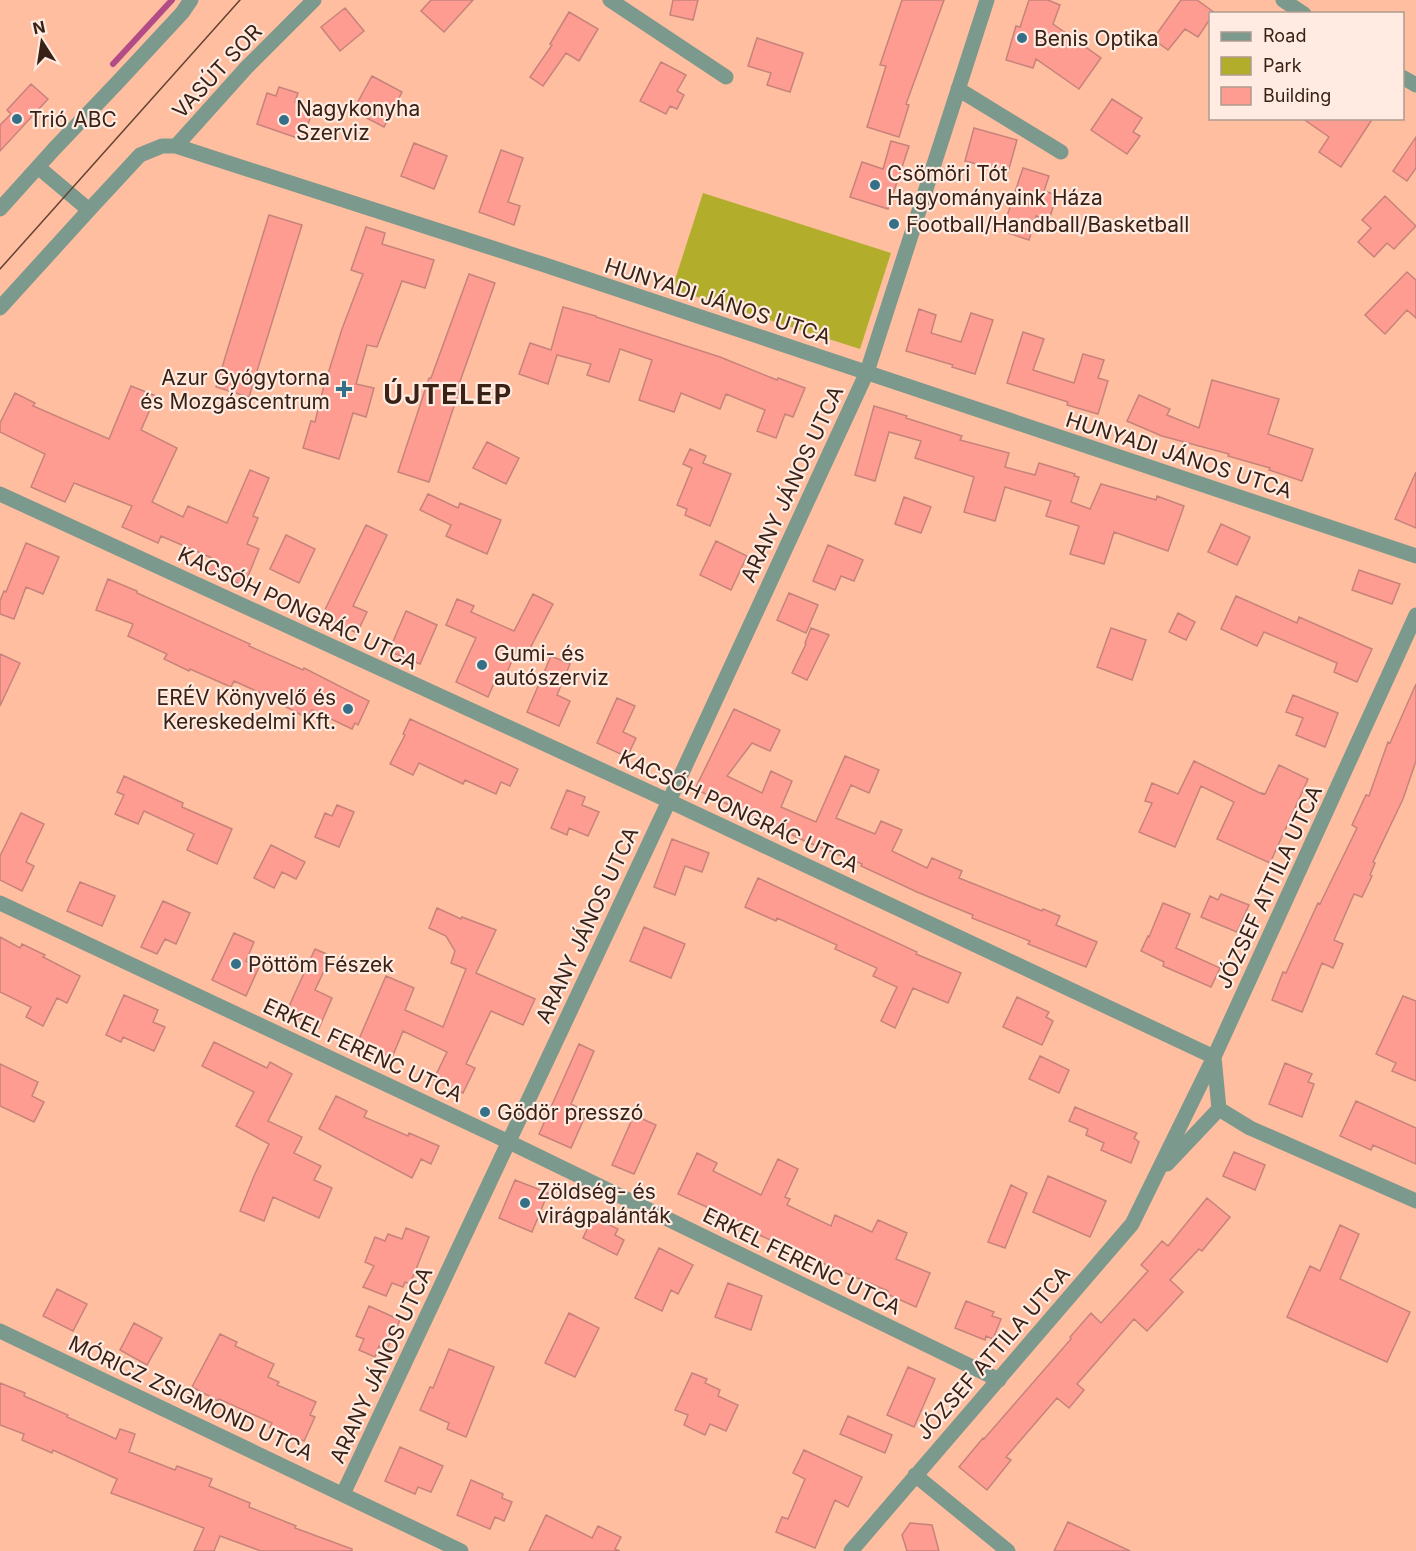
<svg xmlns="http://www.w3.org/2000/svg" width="1416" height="1551" font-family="Inter,sans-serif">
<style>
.green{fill:#b2ae2c}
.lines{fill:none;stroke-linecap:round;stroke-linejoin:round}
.stream{stroke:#b24b86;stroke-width:6}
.building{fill:#fe9c91;stroke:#c7837b;stroke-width:1.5}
.minor{stroke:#7c998d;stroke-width:15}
.tram{stroke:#634333;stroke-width:1.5}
.poi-dot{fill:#357088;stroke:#ffebe1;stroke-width:2}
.labels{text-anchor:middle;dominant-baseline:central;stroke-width:4.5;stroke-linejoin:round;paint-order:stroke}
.poi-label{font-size:21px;fill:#392115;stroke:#ffebe1;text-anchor:start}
.street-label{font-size:21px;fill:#392115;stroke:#ffebe1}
.district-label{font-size:27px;font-weight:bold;letter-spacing:1.5px;fill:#392115;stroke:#ffebe1}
</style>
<rect width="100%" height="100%" fill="#febe9f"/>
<path class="green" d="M703,193l188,60 -31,96 -188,-60z"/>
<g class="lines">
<path class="stream" d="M113,64l59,-64"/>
</g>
<path class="building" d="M431,0h42l-29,32 -23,-21z
M673,0h25l-5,20 -23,-5z
M902,0h42l-38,104 3,1 -10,32 -32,-10 19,-61 -6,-1z
M1029,0h19l12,5 -7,19 48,34 -22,31 -43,-30 -3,9 -27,-8 10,-34 4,1z
M1181,0h16l18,13 -5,1v5l-12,18 -13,-8 -17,21 -15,-11z
M345,8l19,23 -24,20 -19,-24z
M569,12l29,17 -19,32 -13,-8 -23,33 -13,-9 22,-32 -2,-1z
M757,38l46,15 -13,39 -23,-7 4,-12 -23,-7z
M661,62l25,13 -9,16 7,4 -7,14 -7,-3 -4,8 -26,-13z
M372,76l30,16 -18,35 -31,-16z
M31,84l17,15 -48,52v-26l11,-11 -4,-4z
M279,87l19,6 -3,9 18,7 -10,31 -46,-16 10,-31 9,3z
M1112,99l30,19 -9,14 7,4 -13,18 -36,-24z
M1302,118h71l-32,49 -22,-15 10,-15z
M974,128l43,12 -9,32 -43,-11z
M1416,137v31l-9,13 -14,-10z
M891,141l18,5 -21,63 -38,-12 12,-35 21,7z
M414,143l33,13 -13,33 -33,-13z
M501,150l22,8 -15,44 12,4 -6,19 -35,-13z
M1023,168l26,8 -5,15 13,4 -8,25 -13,-4 -7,24 -27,-9z
M1385,196l31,30 -22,23 -7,-6 -13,14 -16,-15 13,-14 -9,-8z
M269,215l33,10 -53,172 -33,-10z
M366,227l19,6 -3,11 52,16 -9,28 -23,-7 -25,66 -10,-2 -11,39 18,4 -8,29 -13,-4 -14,46 -36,-11 8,-27 4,1 11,-45h1l15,-48 21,-55 -12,-4z
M1407,272l9,8v38l-9,-8 -22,24 -20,-19z
M469,274l26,9 -37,104 2,1 -31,94 -31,-10 31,-94h2z
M563,307l33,9v1l124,40 57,23 1,-2 27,10 -12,29 -8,-3 -9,24 -19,-7 8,-21 -39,-16 -6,15 -39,-16 -7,19 -35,-12 13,-40 -32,-11 -11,33 -22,-7 4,-11 -34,-9 -9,29 -29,-10 11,-31 21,7z
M919,309l17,6 -5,18 30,9 10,-29 22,7 -18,54 -23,-7 1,-2 -47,-14z
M1023,332l21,7 -11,31 41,13 9,-29 21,6 -6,18 10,3 -10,33 -31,-9 1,-3 -61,-19z
M1212,380l67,19 -11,35 45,15 -11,32 -33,-11 1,-2 -42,-12 1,-2 -67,-18 -35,-15 12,-26 31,14 -3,6 32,13z
M131,386l25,10 -15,34 36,18 -25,54 31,15 5,-11 39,17 23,-53 19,8 -16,38 5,2 -11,26 12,5 -15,37 -37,-16 5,-12 -51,-22 -3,7 -36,-16 10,-21 -58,-23 -9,19 -34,-15 14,-33 -45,-22v-9l15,-30 20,10 -2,3 76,33z
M874,406l33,10 -1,2 56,18 -2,4 49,13 -4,14 30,8 4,-12 36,11 -1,2 5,1 -8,25 19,7 11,-25 55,16 1,-4 27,10 -16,45 -54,-19 -10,32 -34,-10 9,-28 -33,-10 5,-15 -46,-14 -10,34 -31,-9 10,-35 -59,-19 6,-17 -32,-9 -14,49 -20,-6z
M487,442l32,16 -13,26 -33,-16z
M690,449l16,7 -3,7 28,11 -21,52 -25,-11 2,-6 -10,-4 15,-37 -9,-4z
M1416,472v56l-21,-9z
M428,494l30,14 2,-5 41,17 -14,34 -41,-18 5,-11 -31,-15z
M904,497l27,10 -10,26 -26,-9z
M1221,524l29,13 -13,28 -29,-13z
M366,525l21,10 -34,71 14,6 -10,21 -35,-17z
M286,535l29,14 -16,34 -29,-14z
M716,541l31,15 -16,34 -31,-15z
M26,543l33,14 -16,37 -17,-7 -12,32 -14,-5v-13l4,-10 2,1z
M828,545l35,15 -9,21 -13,-5 -6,14 -22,-9z
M1359,570l41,14 -8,20 -40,-14z
M108,579l29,12v2l113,51 -1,2 54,24 1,-2 65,33 -11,24 -3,-2 -3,6 -40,-19 -5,8 -23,-12 1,-2 -51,-23 -3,6 -41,-18 -1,2 -25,-12 3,-5 -39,-18 5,-12 -37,-14z
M789,593l29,12 -12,28 -29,-13z
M533,594l20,10 -26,50 -10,-5 -15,35 -7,-3 -7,16 -32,-15 20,-44 -30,-13 11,-26 17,7 -3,6 43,19z
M1236,596l61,27 2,-6 73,32 -15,33 -23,-10 3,-9 -73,-31 -7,14 -36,-17z
M406,611l31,14 -17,39 -31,-13z
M1178,613l17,9 -9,18 -17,-8z
M811,628l18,7 -22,45 -15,-7 14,-29 -1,-1z
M1111,628l35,12 -14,40 -35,-13z
M0,654l20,9 -20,43z
M551,656l19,8 -13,31 13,6 -11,25 -32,-14z
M1416,684v77l-13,38 -30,63 2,1 -5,12 2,1 -10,21 -8,-3 -20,46 9,4 -10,24 -11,-5 -20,49 -30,-12 11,-28 3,1 32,-70 2,1 37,-76 -5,-3 14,-30 3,1 19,-54 2,1z
M1293,695l45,18 -13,34 -29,-12 7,-17 -17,-6z
M617,698l18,8 -12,26 13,6 -9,19 -30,-14z
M734,709l46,21 -10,21 -18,-8 -25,33 35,17 9,-22 21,10 -11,26 35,15 29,-66 34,14 -10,23 -18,-8 -15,33 39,16 6,-13 21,9 -10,21 35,17 5,-10 30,13 -3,7 83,33 1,-2 17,7 -4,9 41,17 -11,25 -58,-23 2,-3 -58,-23 1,-3 -56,-23 -56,-26 1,-2 -55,-22 -112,-53z
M410,719l108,50 -8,17 -9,-4 -5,12 -31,-14 -2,4 -44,-21 -6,12 -23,-11 15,-29 -2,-1z
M1194,761l68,33v-1l3,1 14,-29 29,14 -38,84 -53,-24 17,-37 -33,-16 -26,61 -36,-15 13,-29 -7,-2 7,-18 26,11z
M124,776l59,27 -1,4 50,22 -15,35 -30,-14 7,-16 -50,-23 -6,13 -23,-10 9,-19 -7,-3z
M567,790l18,7 -3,8 17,7 -11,24 -19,-8 -2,7 -16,-7z
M337,805l17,7 -15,35 -24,-10 10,-24 7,3z
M21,813l23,11 -18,38 8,4 -12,25 -22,-11v-24z
M672,839l37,14 -7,19 -17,-6 -10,29 -21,-8z
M271,845l34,17 -9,17 -14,-7 -8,16 -20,-10z
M758,878l159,74 -1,2 45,19 -13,30 -35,-15 -18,40 -14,-7 16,-34 -24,-11 4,-8 -42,-19 2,-4 -60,-27 -1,3 -31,-14z
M80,882l35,14 -13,30 -35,-15z
M1221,894l28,11 -12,27 -36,-15 9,-21 8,4z
M163,901l27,12 -14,31 -11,-5 -8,15 -16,-7z
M1163,903l27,11 -14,34 44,20 -9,19 -48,-21 1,-4 -23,-11 7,-15 1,1z
M437,908l24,11 1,-2 34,13 -20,43 59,26 -12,26 -32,-14 -25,53 9,4 -12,25 -29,-14 13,-27 -44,-21 -12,29 -35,-14 30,-70 28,12 -9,22 38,17 23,-58 -15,-6 4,-12 -9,-15 -17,-8z
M644,927l41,17 -14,34 -41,-17z
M234,933l20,9 -8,19 13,6 -13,29 -34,-16z
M0,937l20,11 2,-4 23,11 -2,2 37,19 -13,27 -10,-5 -14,28 -17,-9 5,-10 -31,-15z
M315,949l16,7 -16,34 17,8 -13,30 -33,-15z
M124,995l34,15 -5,12 12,5 -11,24 -31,-14 -2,5 -15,-7z
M1403,996l13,5v80l-24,-10 4,-8 -20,-9z
M1017,997l32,15 -3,5 7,4 -11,24 -39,-18z
M214,1042l53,26 3,-6 22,12 -24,47 34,16 -8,16 27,13 -7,14 18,8 -13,30 -46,-21 -9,24 -24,-10 14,-35 15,-32 -33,-18 18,-34 -52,-26z
M579,1044l15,7 -23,53 16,8 -16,36 -32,-14z
M1040,1056l29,14 -10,23 -30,-14z
M1285,1063l27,11 -4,8 6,2 -12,33 -33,-13z
M0,1064l38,18 -6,14 12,6 -10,20 -34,-16z
M336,1096l31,15 -3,6 44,19 1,-3 30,13 -8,18 -10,-5 -9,19 -93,-49z
M1356,1101l60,27v36l-43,-19 -2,5 -31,-14z
M1075,1107l62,26 -3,5 5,4 -8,21 -30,-13 3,-7 -18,-8 2,-6 -19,-8z
M634,1115l22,10 -22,49 -22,-9z
M1234,1152l31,13 -10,25 -32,-14z
M697,1153l20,10 -4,8 48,24 17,-36 20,10 -13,28 5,2 -3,6 44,21 4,-11 37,17 6,-12 29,13 -11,26 34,14 -14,34 -29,-13 1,-3 -87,-37 -68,-31 -25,-12 1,-3 -31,-14z
M1048,1176l58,25 -16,36 -57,-25z
M515,1180l33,13 -16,39 -33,-14z
M1011,1185l16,8 -22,55 -17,-6z
M1207,1198l23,19 -28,34 -3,-2 -29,31 13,12 -36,39 -13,-12 -57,65 7,6 -15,18 -12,-10 -51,59 5,3 -24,30 -28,-23 24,-29 1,1 87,-100 -1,-2 21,-24 10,10 47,-52 -7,-6 21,-24 6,5z
M593,1217l25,12 -3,6 9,5 -7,15 -34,-17z
M1340,1225l19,9 -19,45 70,33 -23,50 -100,-45 23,-51 10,5z
M406,1228l23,9 -19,47 -5,-2 -2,5 -11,-4 -6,13 -23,-9 11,-21 -9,-4 10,-25 10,4 3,-7 14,5z
M659,1248l34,17 -15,29 -7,-4 -9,21 -27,-13z
M728,1283l34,13 -11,34 -36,-13z
M57,1289l30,15 -14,27 -30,-15z
M966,1301l28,11 -2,4 9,3 -8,20 -7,-3 -1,4 -30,-12z
M369,1306l31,14 -13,30 -8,-4 -4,11 -16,-7 5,-11 -8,-3z
M569,1313l30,15 -24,49 -30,-14z
M134,1323l28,15 -15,27 -27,-15z
M220,1334l17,8 -2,4 39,18 -6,13 11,5 -2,3 39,17 -6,13 5,2 -11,24 -34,-14 2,-4 -53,-24 -1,2 -26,-14z
M449,1349l45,18 -28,70 -19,-8 2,-6 -29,-13 10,-23 3,1z
M908,1367l27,12 -21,48 -27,-12z
M692,1373l15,6 -2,4 15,7 -2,6 20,9 -12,26 -16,-7 -5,11 -21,-10 4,-10 -13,-5z
M0,1383l25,10 -1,3 44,19 -1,2 49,22 4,-10 15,5 -6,18 46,18 2,-4 35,13 -3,7 41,17 -1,4 47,19 -1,2 57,21v2h-91l-41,-15 -6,15h-20l10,-23 -93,-35 6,-14 -64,-29 -1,3 -30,-13 2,-6 -24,-9z
M848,1416l44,19 -7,18 -45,-19z
M400,1447l43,19 -12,26 -13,-5 -3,7 -30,-13z
M804,1450l58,27 -14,30 -13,-7 -20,48 -39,-16 6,-15 6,2 17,-40 -12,-6z
M471,1480l32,14 -1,4 10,4 -8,19 -9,-4 -5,12 -33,-14z
M546,1515l46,23 6,-12 23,11 -6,12 5,2h-91z
M1068,1522l62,29h-76z
M910,1523l22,2 7,26h-32l-5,-16z"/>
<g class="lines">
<path class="minor" d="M610,0l116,77
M1283,0l21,14
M1402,77l14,8
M958,89l103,63
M176,146l70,-78 68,-68
M38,167l51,43 51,-55 22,-9h14l366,118 874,292
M0,209l55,-61 62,-65 65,-70 9,-13
M0,308l89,-98
M0,494l669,307 545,256 5,52
M0,903l509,239 490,238
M1219,1109l31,19 166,73
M1167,1164l52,-55
M0,1331l461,220
M915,1475l93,76
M343,1494l326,-693 198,-429 120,-372
M851,1551l281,-327 82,-167 202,-442"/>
<path class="tram" d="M0,269l240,-269"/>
</g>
<g class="poi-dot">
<circle cx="1022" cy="38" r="6"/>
<circle cx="17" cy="119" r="6"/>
<circle cx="284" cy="120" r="6"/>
<circle cx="875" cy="185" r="6"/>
<circle cx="894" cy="224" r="6"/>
<path d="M341 380h6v6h6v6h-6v6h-6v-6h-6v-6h6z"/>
<circle cx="482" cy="665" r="6"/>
<circle cx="348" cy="709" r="6"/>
<circle cx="236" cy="964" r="6"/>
<circle cx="485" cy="1112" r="6"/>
<circle cx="525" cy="1203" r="6"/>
</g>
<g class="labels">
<g class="poi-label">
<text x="1034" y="38">Benis Optika</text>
<text x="296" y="108">Nagykonyha<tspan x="296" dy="24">Szerviz</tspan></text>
<text x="29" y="119">Trió ABC</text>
<text x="887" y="173">Csömöri Tót<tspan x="887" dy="24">Hagyományaink Háza</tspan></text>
<text x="906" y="224">Football/Handball/Basketball</text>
<text x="330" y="377" text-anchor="end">Azur Gyógytorna<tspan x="330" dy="24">és Mozgáscentrum</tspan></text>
<text x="494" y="653">Gumi- és<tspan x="494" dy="24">autószerviz</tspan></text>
<text x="336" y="697" text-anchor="end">ERÉV Könyvelő és<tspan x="336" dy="24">Kereskedelmi Kft.</tspan></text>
<text x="248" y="964">Pöttöm Fészek</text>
<text x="497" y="1112">Gödör presszó</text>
<text x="537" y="1191">Zöldség- és<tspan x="537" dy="24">virágpalánták</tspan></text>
</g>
<g class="street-label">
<text transform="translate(217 71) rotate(-47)">VASÚT SOR</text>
<text transform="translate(718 301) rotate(18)">HUNYADI JÁNOS UTCA</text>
<text transform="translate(1179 455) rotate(18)">HUNYADI JÁNOS UTCA</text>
<text transform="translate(792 484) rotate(-65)">ARANY JÁNOS UTCA</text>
<text transform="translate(298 608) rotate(25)">KACSÓH PONGRÁC UTCA</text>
<text transform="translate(739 811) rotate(25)">KACSÓH PONGRÁC UTCA</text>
<text transform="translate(1269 887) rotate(-65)">JÓZSEF ATTILA UTCA</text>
<text transform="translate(587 925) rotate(-65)">ARANY JÁNOS UTCA</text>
<text transform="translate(363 1050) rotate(25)">ERKEL FERENC UTCA</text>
<text transform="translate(802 1261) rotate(26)">ERKEL FERENC UTCA</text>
<text transform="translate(993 1353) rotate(-49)">JÓZSEF ATTILA UTCA</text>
<text transform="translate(381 1365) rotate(-65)">ARANY JÁNOS UTCA</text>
<text transform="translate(191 1398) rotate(25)">MÓRICZ ZSIGMOND UTCA</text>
</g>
<g class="district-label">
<text x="448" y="394">ÚJTELEP</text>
</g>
</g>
<rect x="1209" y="12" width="195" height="108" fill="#ffebe1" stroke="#b09a8f" stroke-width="1.5"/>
<rect x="1221" y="32" width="30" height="9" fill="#7c998d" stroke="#b09a8f" stroke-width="1.5"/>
<text x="1263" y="42" font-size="18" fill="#392115">Road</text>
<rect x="1221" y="57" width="30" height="18" fill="#b2ae2c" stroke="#b09a8f" stroke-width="1.5"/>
<text x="1263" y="72" font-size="18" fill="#392115">Park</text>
<rect x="1221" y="87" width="30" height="18" fill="#fe9c91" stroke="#b09a8f" stroke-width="1.5"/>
<text x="1263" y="102" font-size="18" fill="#392115">Building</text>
<g transform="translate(42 42) rotate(348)" stroke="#ffebe1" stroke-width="4.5" paint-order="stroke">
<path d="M0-4.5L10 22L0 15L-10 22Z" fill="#392115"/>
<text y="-9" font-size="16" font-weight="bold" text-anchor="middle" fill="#392115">N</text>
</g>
</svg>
